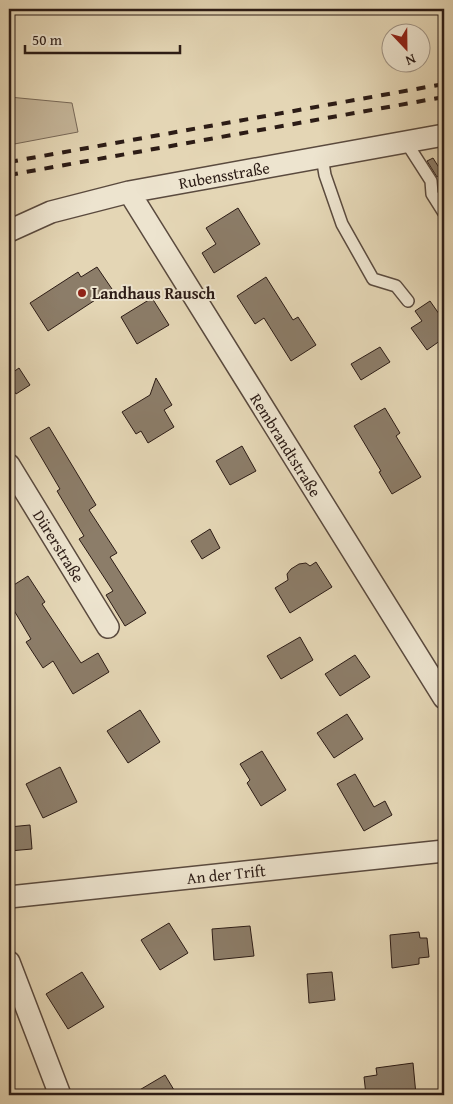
<svg xmlns="http://www.w3.org/2000/svg" width="453" height="1104" font-family="'Gentium Book Plus',serif">
<style>
.green{fill:#c5b69a;stroke:#786958}
.building{fill:#8c7d69;stroke:#2c1c16}
.lines{fill:none;stroke-linecap:round;stroke-linejoin:round}
.service-casing{stroke:#5a4a3e;stroke-width:14}
.minor-casing{stroke:#5a4a3e;stroke-width:24}
.service{stroke:#ede4cf;stroke-width:11}
.minor{stroke:#ede4cf;stroke-width:21}
.rail{stroke:#2c1c16;stroke-width:4;stroke-dasharray:9 9;stroke-linecap:butt}
.poi-dot{fill:#8f2418;stroke:#ede4cf;stroke-width:2}
.labels{text-anchor:middle;dominant-baseline:central;stroke-width:4;stroke-linejoin:round;paint-order:stroke}
.street-label{font-size:16px;fill:#2c1c16;stroke:#ede4cf}
.poi-label{font-size:16px;font-weight:bold;fill:#2c1c16;stroke:#ede4cf;text-anchor:start}
</style>
<rect width="100%" height="100%" fill="#e4d6b5"/>
<filter id="stains"><feTurbulence type="fractalNoise" baseFrequency=".004" numOctaves="4"/><feColorMatrix values="0 0 0 0 .2 0 0 0 0 .09 0 0 0 0 .02 0 0 0 .5 -.17"/></filter>
<radialGradient id="worn" r=".72"><stop offset=".6" stop-color="#630" stop-opacity="0"/><stop offset="1" stop-color="#630" stop-opacity=".3"/></radialGradient>
<path class="green" d="M9,97l63,6 6,29 -69,13z"/>
<path class="building" d="M433,158l10,16 -6,3 -10,-16z
M238,208l22,36 -46,29 -12,-20 14,-9 -10,-16z
M97,267l15,22 -64,42 -18,-28 48,-31 3,5z
M266,277l27,43 5,-3 18,28 -25,16 -27,-43 -9,6 -18,-28z
M152,298l17,27 -32,19 -16,-27z
M430,301l14,20v17l-17,12 -16,-22 11,-7 -7,-10z
M380,347l10,15 -29,18 -10,-16z
M19,368l11,17 -14,9 -7,-11v-8z
M156,378l16,27 -8,5 10,17 -26,16 -7,-12 -5,3 -14,-22 28,-17z
M385,408l15,25 -4,3 25,41 -29,17 -13,-22 2,-1 -27,-45z
M49,427l47,78 -7,5 28,43 -7,4 36,56 -21,13 -19,-31 7,-4 -34,-52 5,-3 -27,-45 3,-2 -30,-51z
M242,446l14,25 -26,14 -14,-24z
M210,529l10,19 -18,11 -11,-18z
M316,562l16,25 -42,26 -15,-25 13,-8 -1,-6 4,-5 8,-5 7,-1 4,3z
M28,576l17,26 -3,2 39,59 17,-10 11,19 -36,22 -20,-33 -10,7 -17,-26 5,-3 -22,-37v-14z
M300,637l13,23 -32,19 -14,-23z
M355,655l15,22 -30,19 -15,-22z
M140,710l20,32 -32,21 -21,-32z
M347,714l16,25 -29,19 -17,-25z
M262,751l24,39 -25,16 -14,-23 3,-3 -10,-16z
M60,767l17,35 -34,16 -17,-34z
M355,774l19,33 11,-6 7,14 -28,16 -27,-47z
M30,825l2,24 -23,2v-24z
M169,923l19,30 -28,17 -19,-30z
M250,926l4,30 -40,4 -2,-31z
M419,932l1,6h7l2,19 -10,1v6l-27,4 -2,-33z
M82,972l22,35 -36,22 -22,-35z
M332,972l3,28 -26,3 -2,-29z
M413,1063l3,32h-50l-2,-18 13,-2 -1,-7z
M165,1075l12,20h-46z"/>
<g class="lines">
<g class="service-casing">
<path id="service" d="M406,142l25,39 1,13 12,19
M322,157l3,18 17,49 31,55 23,7 12,15"/>
</g>
<g class="minor-casing">
<path id="minor" d="M129,192l315,506
M9,231l42,-19 78,-20 315,-57
M9,465l99,162
M9,897l435,-46
M9,962l51,133"/>
</g>
<use href="#service" class="service"/>
<use href="#minor" class="minor"/>
<path class="rail" d="M9,162l435,-78
M9,175l435,-78"/>
</g>
<circle class="poi-dot" cx="82" cy="293" r="5"/>
<g class="labels">
<g class="street-label">
<text transform="translate(224 175) rotate(-10)">Rubensstraße</text>
<text transform="translate(286 445) rotate(58)">Rembrandtstraße</text>
<text transform="translate(59 546) rotate(58)">Dürerstraße</text>
<text transform="translate(226 874) rotate(-6)">An der Trift</text>
</g>
<g class="poi-label">
<text x="92" y="293">Landhaus Rausch</text>
</g>
</g>
<rect width="453" height="1104" fill="none" stroke="#e4d6b5" stroke-width="30"/>
<rect x="10" y="10" width="433" height="1084" fill="none" stroke="#2c1c16" stroke-width="2.5"/>
<rect x="15" y="15" width="423" height="1074" fill="none" stroke="#2c1c16"/>
<g transform="translate(406 48) rotate(158)"><circle r="24" fill="#ede4cf" stroke="#a09485"/>
<path d="M0-4L9 19L0 12L-9 19Z" fill="#8f2418"/>
<text y="-8" font-size="14" font-weight="bold" text-anchor="middle" fill="#2c1c16">N</text>
</g>
<path d="M25 45v8h155v-8" fill="none" stroke="#2c1c16" stroke-width="2.5"/>
<text x="32" y="45" font-size="15" fill="#2c1c16" stroke="#ede4cf" stroke-width="4" paint-order="stroke">50 m</text>
<rect width="100%" height="100%" filter="url(#stains)"/>
<rect width="100%" height="100%" fill="url(#worn)"/>
</svg>
